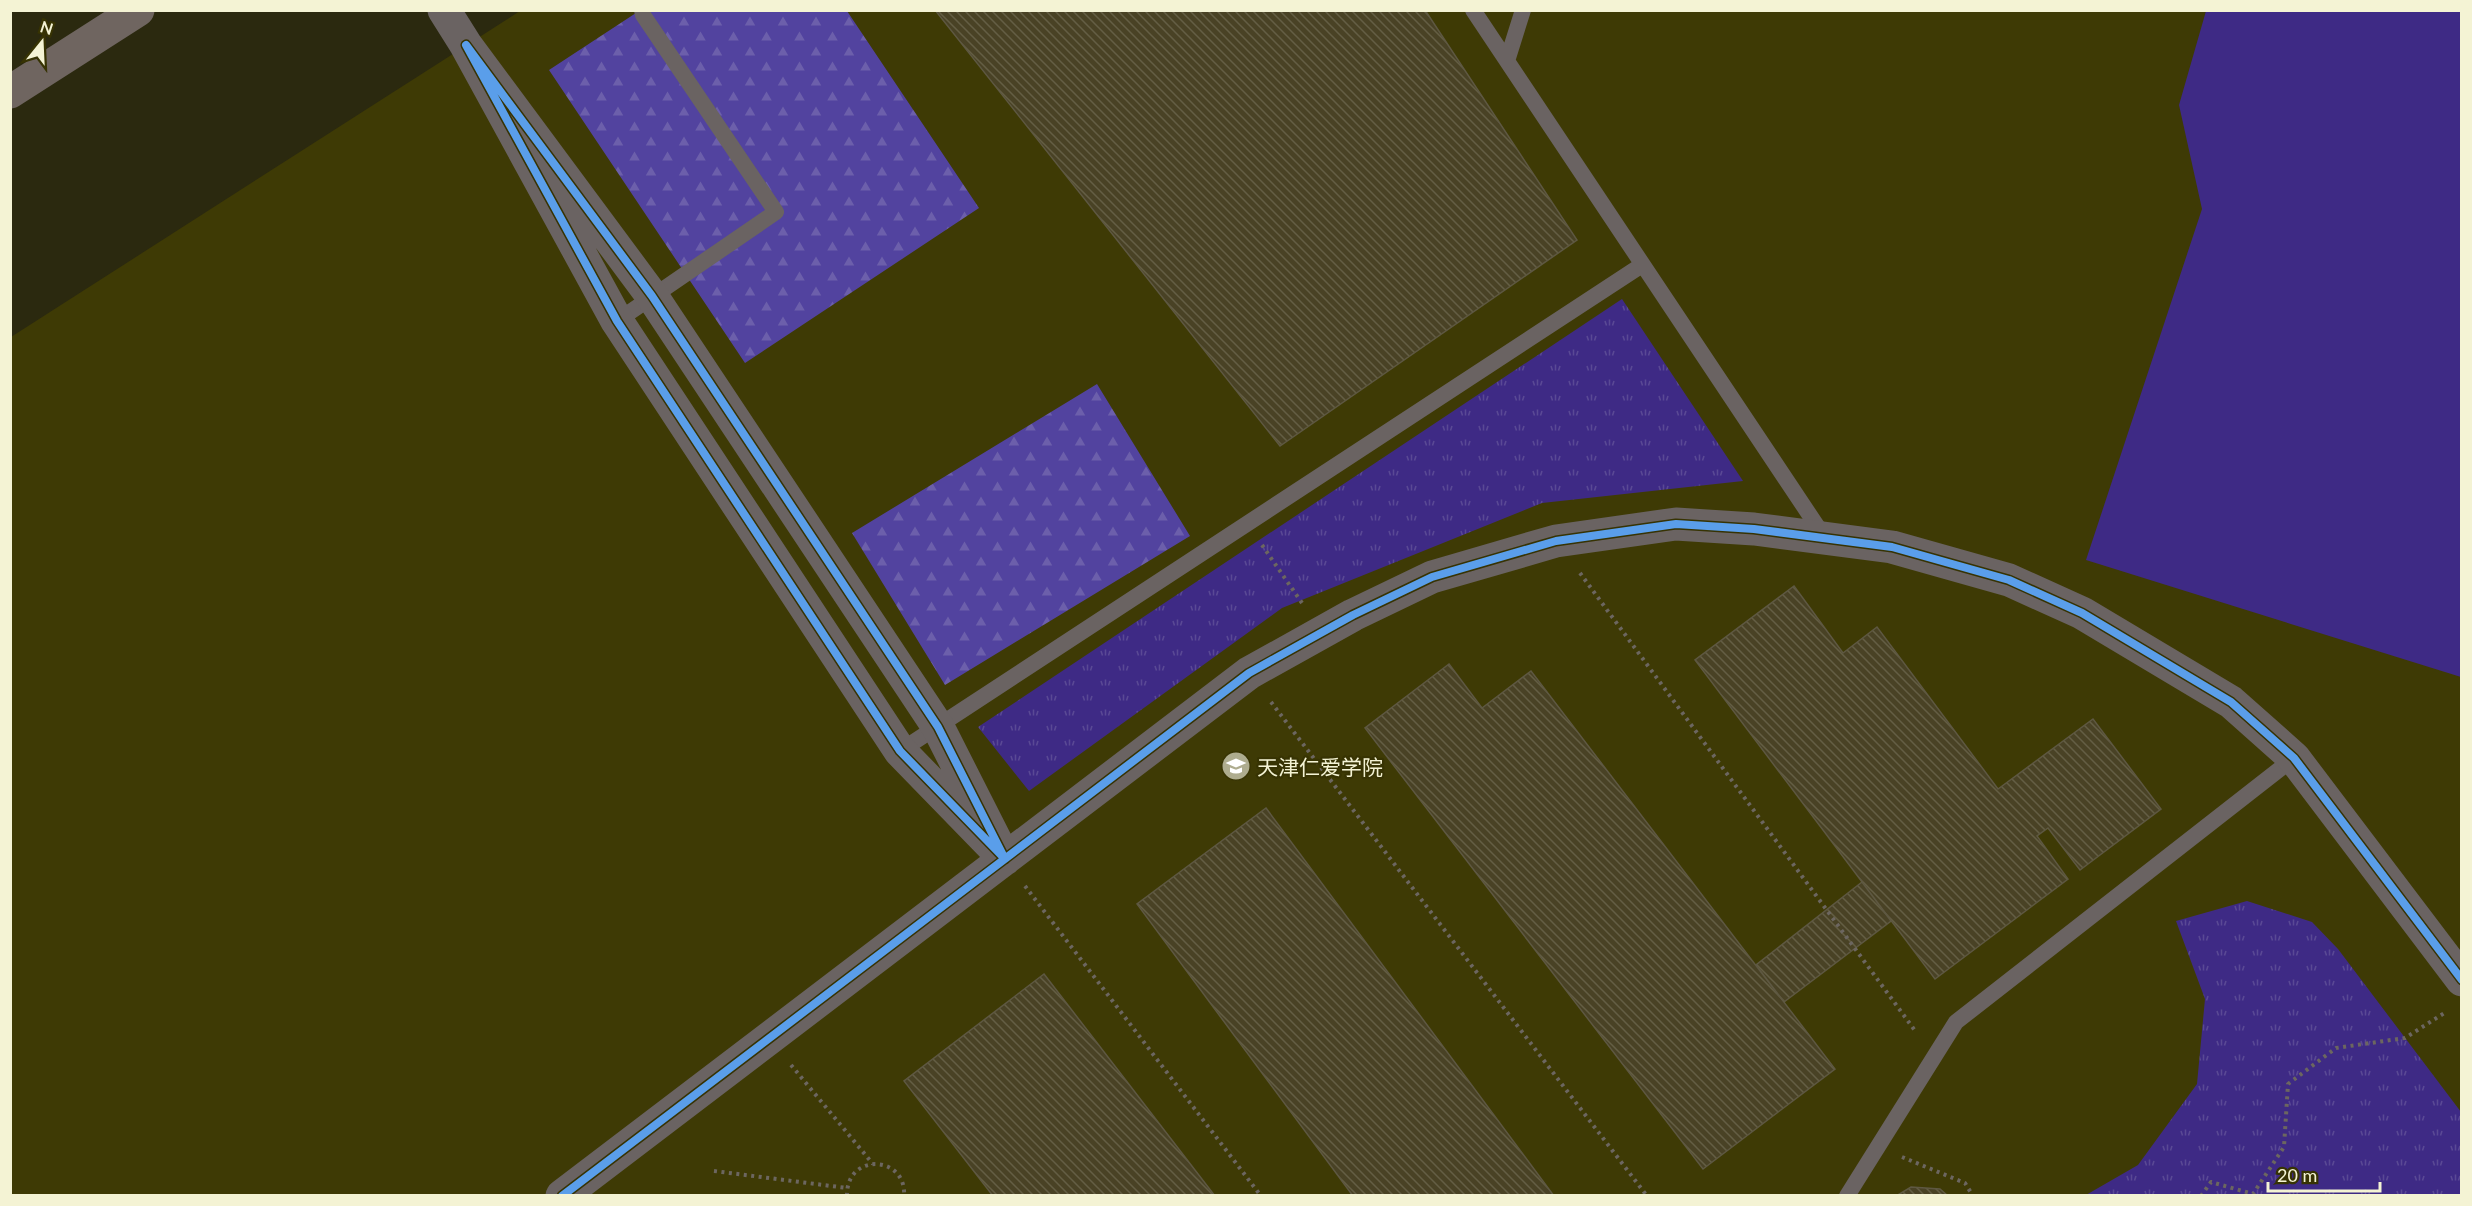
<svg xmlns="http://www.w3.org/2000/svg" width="2472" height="1206" font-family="Lato,'Noto Sans SC',sans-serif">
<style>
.built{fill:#3e3a05}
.grass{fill:url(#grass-tufts)}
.forest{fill:url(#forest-firs)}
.pitch{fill:#3e2a85}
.building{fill:url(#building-back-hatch);stroke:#5e5842;stroke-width:1.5}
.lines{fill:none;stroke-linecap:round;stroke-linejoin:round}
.path{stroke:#6c6660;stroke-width:4;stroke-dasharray:3 4.5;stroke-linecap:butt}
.lane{stroke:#6a6362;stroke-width:16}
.street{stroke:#6a6362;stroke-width:33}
.highway{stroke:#6f6560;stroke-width:33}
.cycleway-casing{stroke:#373303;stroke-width:11}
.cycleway{stroke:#5a9eea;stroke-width:8}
.labels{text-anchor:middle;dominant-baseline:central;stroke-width:4.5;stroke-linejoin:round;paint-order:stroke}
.poi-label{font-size:21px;fill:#f4f3d4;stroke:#373303;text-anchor:start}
</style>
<defs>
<pattern id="grass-tufts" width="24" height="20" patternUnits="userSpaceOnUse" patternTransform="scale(1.5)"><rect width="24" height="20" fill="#3e2a85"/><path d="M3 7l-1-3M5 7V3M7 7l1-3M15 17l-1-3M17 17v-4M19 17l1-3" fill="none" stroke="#5a4995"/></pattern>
<pattern id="forest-firs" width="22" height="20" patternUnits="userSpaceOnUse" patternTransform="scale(1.5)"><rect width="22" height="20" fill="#52439f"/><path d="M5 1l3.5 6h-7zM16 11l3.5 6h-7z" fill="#6c5fab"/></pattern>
<pattern id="building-back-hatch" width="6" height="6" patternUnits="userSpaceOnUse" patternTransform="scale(1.5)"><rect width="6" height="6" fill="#494225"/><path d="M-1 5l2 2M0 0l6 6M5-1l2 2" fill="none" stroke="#645e44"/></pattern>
</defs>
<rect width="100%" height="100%" fill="#2b290f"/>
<path class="built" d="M520,11h1941v1184l-2450,1v-859z"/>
<path class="grass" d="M1622,299l121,182 -201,22 -260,105 -253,183 -51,-64z
M2247,901l65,21 26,27 123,163v83h-375l52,-30 59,-81 8,-85 -29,-78z"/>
<path class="forest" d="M639,11h208l132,197 -234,155 -196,-293z
M1097,384l93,152 -245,149 -93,-152z"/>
<path class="pitch" d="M2206,11h255v666l-375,-117 116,-351 -23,-104z"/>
<path class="building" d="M935,10h490l152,230 -297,206z
M1794,586l49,67 34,-26 121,162 95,-70 68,90 -81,61 -32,-42 -11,8 31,43 -133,100 -240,-319z
M1449,664l33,44 49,-37 304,398 -132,100 -338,-441z
M1266,808l288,388h-201l-216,-292z
M1862,882l29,39 -107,81 -28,-37z
M1044,974l171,222h-222l-89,-115z
M1911,1187l29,2 8,7h-52z"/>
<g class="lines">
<path class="path" d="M1262,545l40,58
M1580,573l336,459
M1271,702l376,494
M1025,886l236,310
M791,1065l82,99
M1902,1157l63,26 8,13
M714,1171l133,17
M847,1196c-1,-44 60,-41 57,0
M2201,1196l10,-14 42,12 31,-47 4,-63 48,-36 69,-10 41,-26"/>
<path class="lane" d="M1473,10l352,528
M1507,61l16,-51
M617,321l159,-109 -133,-197 -1,-5
M900,751l742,-486
M1847,1196l109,-174 338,-264"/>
<path class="street" d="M444,10l22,35
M466,45l186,251 286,431 67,132 -105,-108 -283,-430z
M562,1196l687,-523 104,-58 79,-38 124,-36 120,-17 78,5 138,18 117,33 73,33 149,89 63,56 168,222"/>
<path class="highway" d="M10,92l128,-82"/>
<g class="cycleway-casing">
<path id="cycleway" d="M466,45l186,251 286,431 67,132 -105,-108 -283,-430z
M562,1196l687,-523 104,-58 79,-38 124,-36 120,-17 78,5 138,18 117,33 73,33 149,89 63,56 168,222"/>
</g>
<use href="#cycleway" class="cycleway"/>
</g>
<defs>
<g id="university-disc" transform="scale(1.5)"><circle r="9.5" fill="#aeac8f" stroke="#373303"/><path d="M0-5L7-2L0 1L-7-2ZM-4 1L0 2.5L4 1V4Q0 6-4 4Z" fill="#fff"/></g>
</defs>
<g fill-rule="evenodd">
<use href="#university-disc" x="1236" y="766"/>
</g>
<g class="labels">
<g class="poi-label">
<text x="1257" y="766">天津仁爱学院</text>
</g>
</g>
<rect width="2472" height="1206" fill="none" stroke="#f4f3d4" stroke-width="24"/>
<g transform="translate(42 42) rotate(18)" stroke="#373303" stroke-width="4.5" paint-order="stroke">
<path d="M0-4.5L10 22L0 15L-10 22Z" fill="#f4f3d4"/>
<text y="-9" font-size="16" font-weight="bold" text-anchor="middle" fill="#f4f3d4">N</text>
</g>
<path d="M2268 1182v9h112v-9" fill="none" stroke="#f4f3d4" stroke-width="3"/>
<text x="2277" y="1182" font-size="18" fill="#f4f3d4" stroke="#373303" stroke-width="4.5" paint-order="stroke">20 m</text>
</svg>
